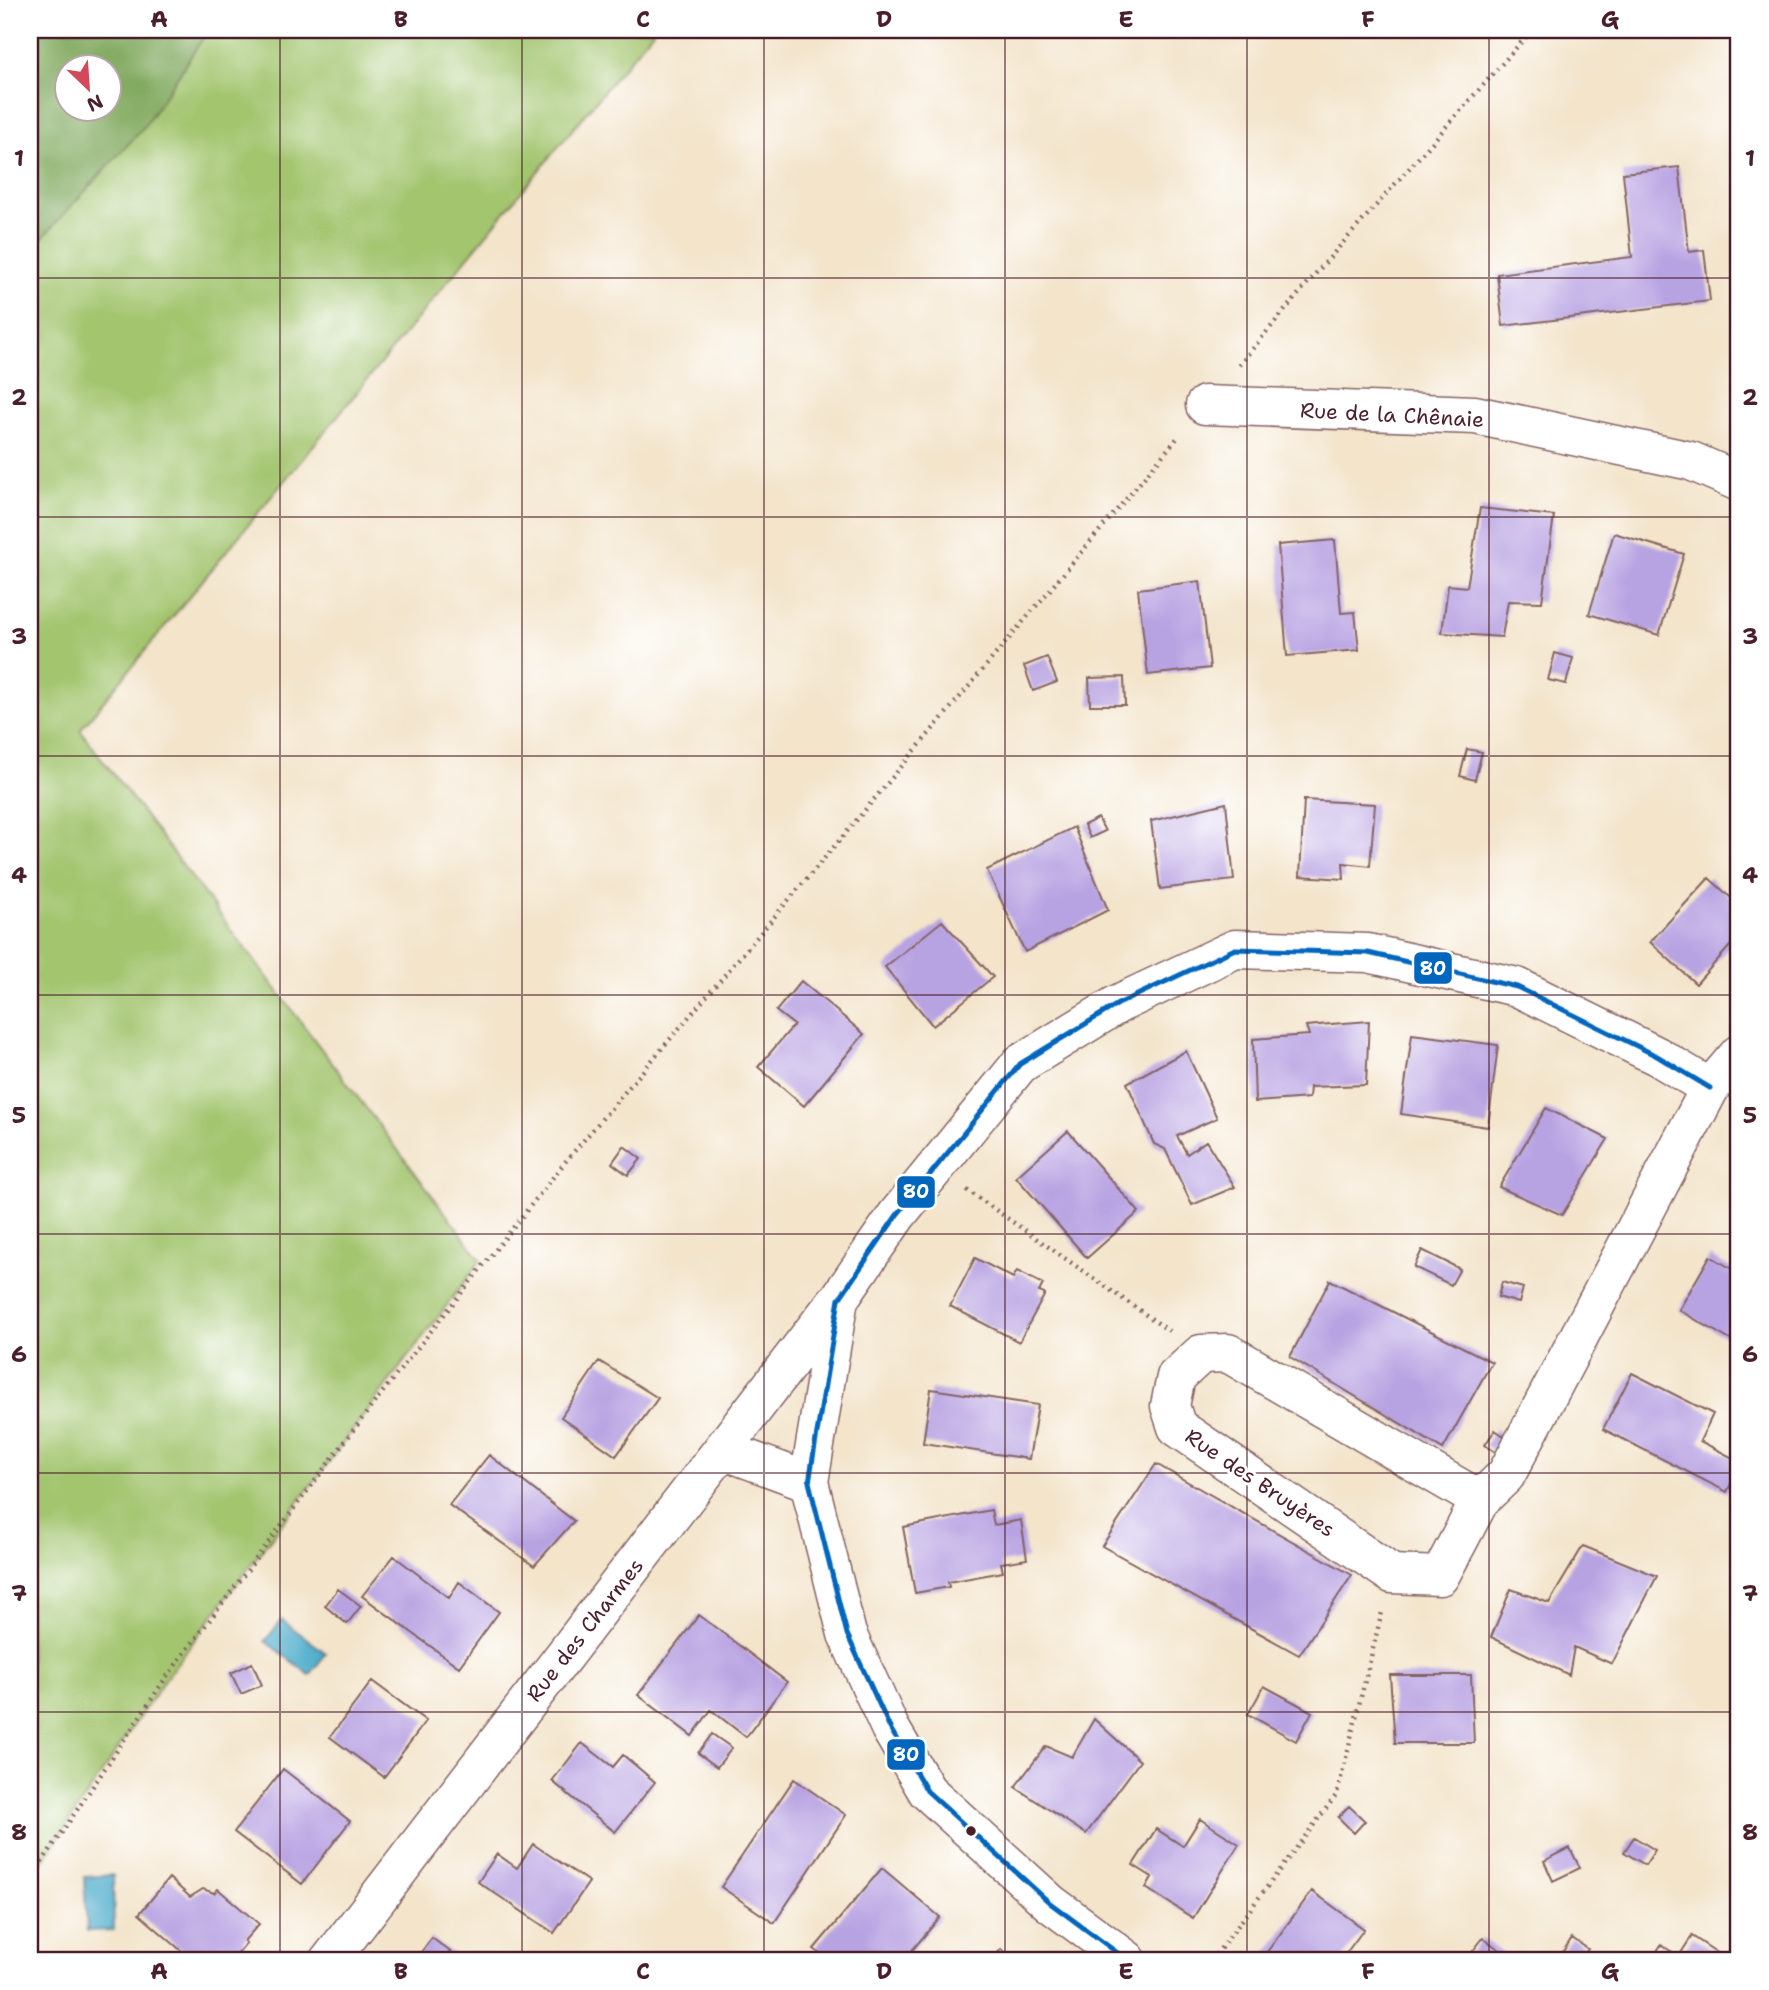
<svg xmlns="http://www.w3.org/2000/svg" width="1769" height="1990" font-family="'Shantell Sans',sans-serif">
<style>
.green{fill:#a3c56e;stroke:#76724c;stroke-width:2}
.forest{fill:#82aa61;stroke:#666446;stroke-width:2;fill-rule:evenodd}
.water{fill:#4bacca;stroke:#4a667a;stroke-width:2}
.building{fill:#b8a3e2}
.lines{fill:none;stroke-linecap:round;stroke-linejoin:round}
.minor-casing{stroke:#856463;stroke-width:41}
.path{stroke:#856463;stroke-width:4.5;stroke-dasharray:2 5;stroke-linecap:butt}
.minor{stroke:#fff;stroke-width:38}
.bus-1-casing{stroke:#fff;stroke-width:10}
.bus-1{stroke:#0065bd;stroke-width:5}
.grid{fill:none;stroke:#4a1f2b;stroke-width:2;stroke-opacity:0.55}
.bus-dot{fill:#4a1f2b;stroke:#fff;stroke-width:2.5}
.labels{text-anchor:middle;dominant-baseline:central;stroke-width:6;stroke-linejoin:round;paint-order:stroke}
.street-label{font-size:21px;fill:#4a1f2b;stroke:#fff}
.line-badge{stroke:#fff;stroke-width:2.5}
.badge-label{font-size:19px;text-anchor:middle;font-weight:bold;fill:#fff}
.neatline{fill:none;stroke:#4a1f2b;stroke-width:2.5}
.grid-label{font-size:23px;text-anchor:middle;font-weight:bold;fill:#4a1f2b}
</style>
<rect width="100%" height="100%" fill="#fff"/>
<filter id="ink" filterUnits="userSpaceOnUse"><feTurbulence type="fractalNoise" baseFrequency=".0143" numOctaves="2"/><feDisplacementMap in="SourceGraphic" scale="14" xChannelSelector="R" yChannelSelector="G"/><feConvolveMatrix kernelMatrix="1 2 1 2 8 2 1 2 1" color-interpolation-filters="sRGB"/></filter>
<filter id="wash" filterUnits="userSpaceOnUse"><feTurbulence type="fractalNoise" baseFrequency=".00686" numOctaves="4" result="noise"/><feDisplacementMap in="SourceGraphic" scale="28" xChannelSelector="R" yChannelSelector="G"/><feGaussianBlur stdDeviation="1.57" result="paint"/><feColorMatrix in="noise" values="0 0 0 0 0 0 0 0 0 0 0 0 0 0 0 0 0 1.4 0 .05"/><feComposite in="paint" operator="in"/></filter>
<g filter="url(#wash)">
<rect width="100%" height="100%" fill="#f3e4ca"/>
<path class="green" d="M208,30h446l-574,700 401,530 -316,419 -135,201v-1629l114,-124z"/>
<path class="forest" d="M30,30h178l-64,97 -114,124zM66,66h42v42h-42z"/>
<path class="water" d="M282,1620l44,33 -16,22 -45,-34z
M113,1875l1,55 -27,1 -3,-54z"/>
<g id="blocks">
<path class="building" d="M1679,167l10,85 15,-2 6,51 -207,25 -6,-52 135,-17 -9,-84z
M1480,508l74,8 -12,86 -34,-1 -6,36 -60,-4 6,-48 19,2z
M1614,533l70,21 -25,81 -70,-21z
M1335,540l6,73 14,-1 4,38 -72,6 -9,-111z
M1200,581l10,87 -62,7 -10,-86z
M1555,653l18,5 -7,26 -18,-4z
M1047,657l10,25 -24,9 -9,-25z
M1124,677l1,28h-35l-1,-27z
M1467,749l15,3 -7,28 -15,-4z
M1304,800l71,4 -5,62 -27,-3 1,16 -44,-3z
M1226,803l8,77 -74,9 -9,-68z
M1098,818l7,13 -15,7 -6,-13z
M1074,827l34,83 -83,42 -38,-82z
M1709,878l30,27v31l-43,48 -46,-42z
M942,921l51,56 -60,49 -48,-59z
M801,981l63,53 -60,72 -46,-39 36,-42 -18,-14z
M1369,1021l-3,64 -56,2 -1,11 -54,4 -2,-63 56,-4 -3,-9z
M1412,1034l86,11 -10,82 -87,-13z
M1186,1051l31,67 -40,18 10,18 19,-13 29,46 -43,18 -27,-56 -11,-5 -27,-61z
M1546,1108l62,31 -46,76 -63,-28z
M1068,1131l71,81 -52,46 -71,-81z
M624,1146l17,13 -13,16 -16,-12z
M1422,1250l38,19 -9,16 -37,-18z
M1710,1256l29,17v72l-60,-35z
M975,1258l38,20 4,-7 26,13 -4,8 6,2 -26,48 -69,-36z
M1330,1280l162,82 -49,87 -153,-92z
M1502,1282l21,6 -4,15 -21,-6z
M599,1361l59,37 -42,58 -55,-39z
M1632,1373l81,41 -13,27 39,20v7l-12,24 -124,-63z
M931,1389l107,16 -9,54 -106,-16z
M1495,1430l12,8 -10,15 -12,-8z
M489,1455l85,66 -40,45 -85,-61z
M1156,1464l196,111 -53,80 -197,-109z
M991,1510l3,15 27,-5 6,39 -26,4 2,9 -55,10 1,5 -34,6 -12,-66z
M1583,1546l74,30 -45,88 -38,-17 -5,28 -78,-38 20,-48 38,14z
M394,1556l55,42 10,-16 40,30 -40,55 -97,-71z
M338,1589l23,17 -14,18 -22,-18z
M699,1615l88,67 -41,55 -35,-27 -19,26 -54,-41z
M252,1663l10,22 -21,9 -10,-21z
M1390,1675h81l3,68h-79z
M372,1681l54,40 -42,56 -54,-40z
M1264,1686l48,26 -16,29 -48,-27z
M1094,1719l46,42 -54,73 -71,-47 31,-41 26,11z
M712,1734l20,14 -15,19 -19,-14z
M582,1743l31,24 10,-12 32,27 -40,50 -63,-51z
M283,1769l67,52 -48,63 -68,-52z
M794,1779l52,36 -72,108 -53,-36z
M1349,1806l16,15 -11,12 -16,-16z
M1200,1819l39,25 -46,74 -47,-30 6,-11 -19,-12 23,-36 27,17z
M1634,1837l21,13 -10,15 -21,-13z
M533,1844l56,38 -35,51 -76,-51 19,-28 20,14z
M1570,1848l10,20 -27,13 -9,-20z
M882,1868l58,49 -36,43h-77l-13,-11z
M169,1878l21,19 13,-8 11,4 4,-4 41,35 -15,17 2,2 -14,17 -3,-1 -1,1h-36l-53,-46z
M1312,1891l52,38 -23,31h-80z
M1692,1936l30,20 -3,4h-68l10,-15 18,11z
M432,1938l29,22h-46z
M1483,1938l31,22h-48z
M1572,1938l16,11 -7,11h-8l-11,-7z
M1001,1949l15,11h-24z"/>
</g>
</g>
<g filter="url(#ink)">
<use href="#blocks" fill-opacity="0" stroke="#856463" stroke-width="2"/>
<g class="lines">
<g class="minor-casing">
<path id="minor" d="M1205,405l270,10 216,46 48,21
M723,1450l86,32
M1480,1500l-40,76 -48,-2 -215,-147 -7,-21 6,-29 25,-23 27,-1 252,147 26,-25 204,-387 29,-34
M330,1960l505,-657
M1127,1960l-77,-57 -123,-112 -37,-63 -43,-94 -38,-152 30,-183 58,-84 123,-151 98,-60 117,-55 133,4 149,34 140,69 53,32"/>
</g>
<path class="path" d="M1239,365l78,-93 215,-242
M967,1190l202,141
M30,1880l135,-201 209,-276 192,-242 273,-320 340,-405
M1212,1960l125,-166 45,-182"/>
<use href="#minor" class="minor"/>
<g class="bus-1-casing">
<path id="bus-1" d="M1127,1960l-77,-57 -123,-112 -37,-63 -43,-94 -38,-152 30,-183 58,-84 123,-151 98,-60 117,-55 133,4 149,34 140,69 53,32"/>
</g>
<use href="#bus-1" class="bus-1"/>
</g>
</g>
<path class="grid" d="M280,30v1930M522,30v1930M764,30v1930M1005,30v1930M1247,30v1930M1489,30v1930M30,278h1709M30,517h1709M30,756h1709M30,995h1709M30,1234h1709M30,1473h1709M30,1712h1709"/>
<circle class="bus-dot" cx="971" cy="1831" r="6"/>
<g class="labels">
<g class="street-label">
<text transform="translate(1392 415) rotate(3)">Rue de la Chênaie</text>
<text transform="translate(1260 1483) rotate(34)">Rue des Bruyères</text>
<text transform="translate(585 1630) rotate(-52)">Rue des Charmes</text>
</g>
</g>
<g class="line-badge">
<rect x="1413" y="951" width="40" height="34" rx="7" fill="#0065bd"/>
<rect x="896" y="1175" width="40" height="34" rx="7" fill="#0065bd"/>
<rect x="886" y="1738" width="40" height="33" rx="7" fill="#0065bd"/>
</g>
<g class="badge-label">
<text x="1433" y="975">80</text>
<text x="916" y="1198">80</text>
<text x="906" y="1761">80</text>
</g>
<rect width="1769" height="1990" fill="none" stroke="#fff" stroke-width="77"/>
<g transform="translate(88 88) rotate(155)"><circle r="33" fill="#ffffff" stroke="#b7a5aa" stroke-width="2"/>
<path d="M0-5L12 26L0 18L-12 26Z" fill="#d1495b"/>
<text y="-10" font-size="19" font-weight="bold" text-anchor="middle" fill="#4a1f2b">N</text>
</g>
<rect x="38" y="38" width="1692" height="1914" class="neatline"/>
<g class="grid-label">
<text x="159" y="27">A</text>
<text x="401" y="27">B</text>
<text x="643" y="27">C</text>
<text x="884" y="27">D</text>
<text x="1126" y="27">E</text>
<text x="1368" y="27">F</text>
<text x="1610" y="27">G</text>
<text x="19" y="166">1</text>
<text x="1750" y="166">1</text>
<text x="19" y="405">2</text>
<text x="1750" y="405">2</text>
<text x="19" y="644">3</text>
<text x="1750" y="644">3</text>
<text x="19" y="883">4</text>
<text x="1750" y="883">4</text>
<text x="19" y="1123">5</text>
<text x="1750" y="1123">5</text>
<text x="19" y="1362">6</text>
<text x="1750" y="1362">6</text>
<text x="19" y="1601">7</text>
<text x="1750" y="1601">7</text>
<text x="19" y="1840">8</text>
<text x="1750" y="1840">8</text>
<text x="159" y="1979">A</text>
<text x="401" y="1979">B</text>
<text x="643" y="1979">C</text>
<text x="884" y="1979">D</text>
<text x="1126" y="1979">E</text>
<text x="1368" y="1979">F</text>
<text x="1610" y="1979">G</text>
</g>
</svg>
